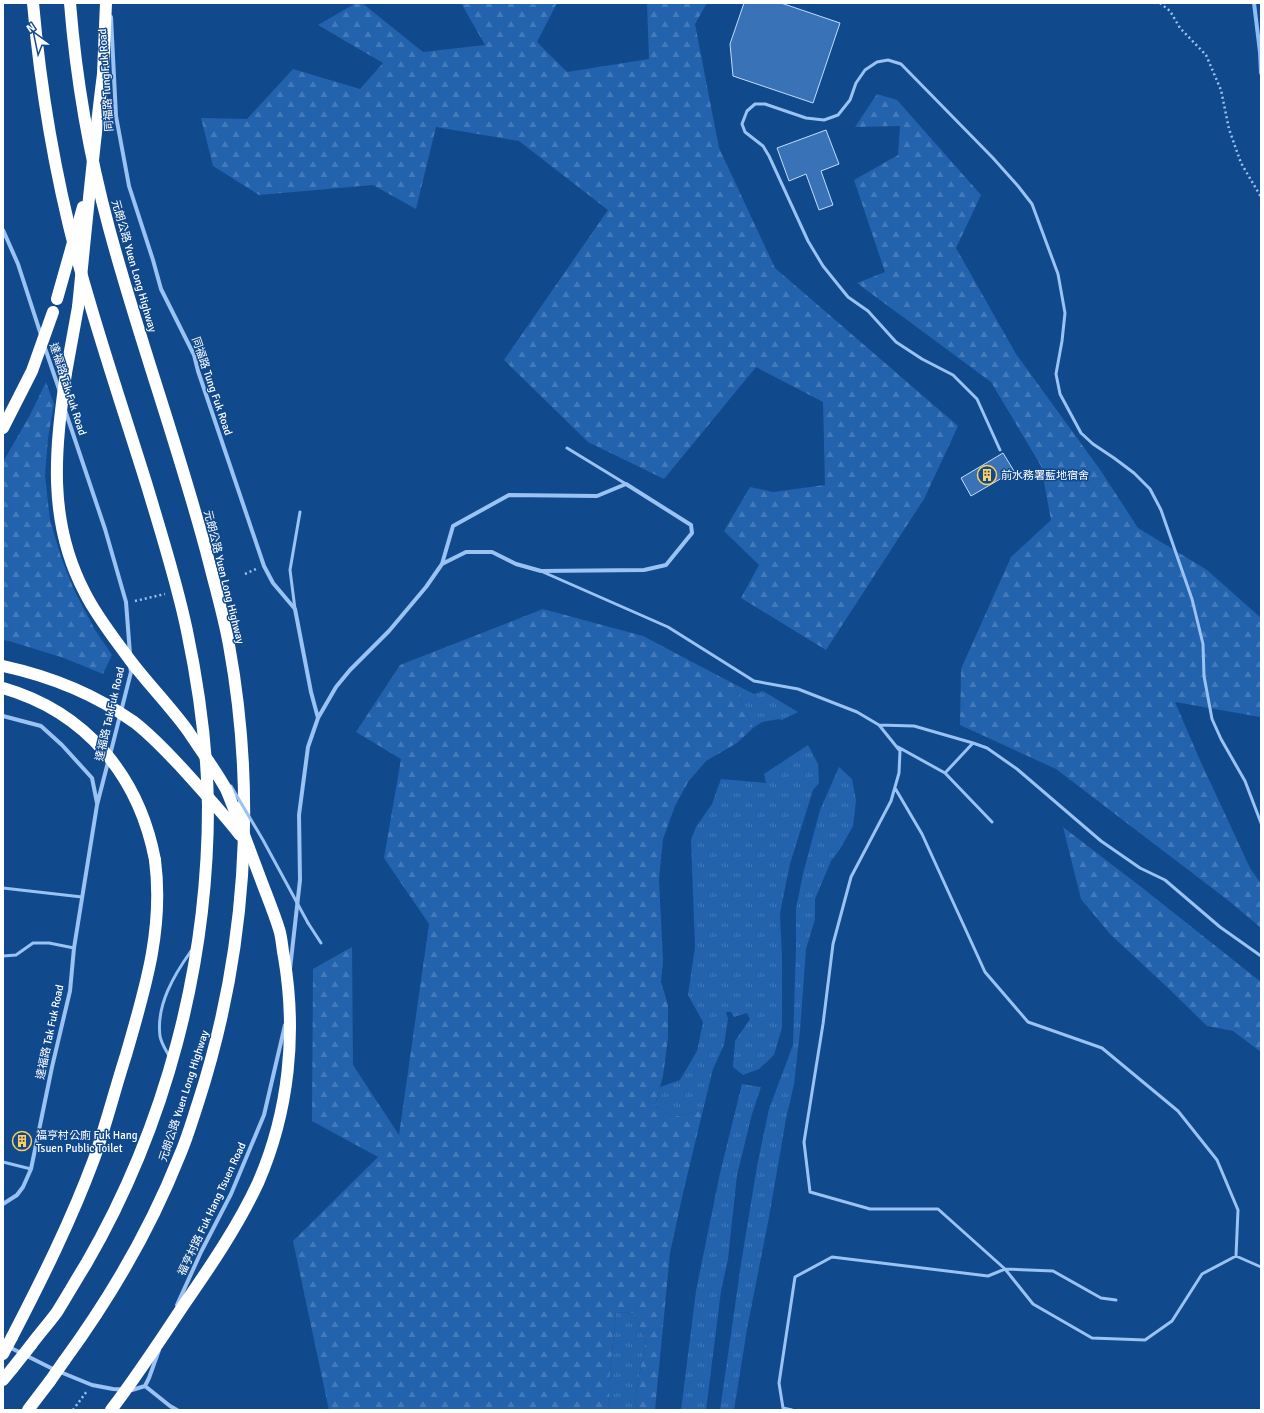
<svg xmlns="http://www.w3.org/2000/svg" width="1264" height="1413" font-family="Signika,'Noto Sans TC',sans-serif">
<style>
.grass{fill:url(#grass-tufts)}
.forest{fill:url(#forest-firs)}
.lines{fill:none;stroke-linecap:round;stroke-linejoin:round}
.stream{stroke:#8cbdf5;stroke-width:4}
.building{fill:#3a72b7;stroke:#c1ddfd}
.path{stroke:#9ac2f2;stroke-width:2.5;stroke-dasharray:2 3;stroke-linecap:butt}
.lane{stroke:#9ac2f2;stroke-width:3}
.street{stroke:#9ac2f2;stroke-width:4}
.highway{stroke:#fff;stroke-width:12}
.lane-bridge{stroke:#9ac2f2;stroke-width:3}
.highway-bridge{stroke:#fff;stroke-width:12}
.labels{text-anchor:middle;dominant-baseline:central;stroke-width:3;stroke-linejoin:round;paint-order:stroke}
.street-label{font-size:11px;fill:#fff;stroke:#11498d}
.poi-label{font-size:11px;fill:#fff;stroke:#11498d;text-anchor:start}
</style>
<defs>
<pattern id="grass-tufts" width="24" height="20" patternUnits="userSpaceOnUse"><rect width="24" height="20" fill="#2362ad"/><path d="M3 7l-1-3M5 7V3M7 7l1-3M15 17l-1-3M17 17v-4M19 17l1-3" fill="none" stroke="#447ab9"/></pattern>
<pattern id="forest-firs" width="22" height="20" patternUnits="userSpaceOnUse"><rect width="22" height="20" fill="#2362ad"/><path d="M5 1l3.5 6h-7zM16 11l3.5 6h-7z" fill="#447ab9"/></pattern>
</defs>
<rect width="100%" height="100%" fill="#11498d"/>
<path class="grass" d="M734,684l20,10 9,-3 35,21 -16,8 -3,-1 -17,3 -9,6z
M808,745l10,19 1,19 -6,7 -23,74 -10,49 2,46v69l-8,27 -15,14 -16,6 -10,-8 2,-26 15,-22 -3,-6 -13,4 -3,-5h-5l2,7 -4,26 -11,24 -10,41 -30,7 -18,-12 5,-18 20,-7 17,-29 6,-29 -15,-27 7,-48 -4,-107 5,-13 16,-23 9,-25 45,4 -2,-9z
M839,767l13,12 4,21 -3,26 -13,23 -9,12 -16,38v20l-9,30 -6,82 -6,53 -8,35 -17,98 -22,112 -13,81h-14l21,-146 16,-98 12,-57 24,-64 3,-99v-37l7,-35 17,-64z
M742,1084l19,3 -9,27 -15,61 -9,84 -7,32 -15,119h-25l15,-119 24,-118z
M616,1312l17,1 13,27 -11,58 2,12h-27l-1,-27z"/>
<path class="forest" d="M356,3h6l61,49 62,-7 -24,-42h96l-20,39 30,30 82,-13 -2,-56h60l-12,21 24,124 56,120 183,158 -34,73 -98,151 -85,-52 18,-33 -35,-34 26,-44 23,5 52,-7 -2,-83 -67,-35 -92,112 -76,-37 -84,-82 104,-150 -89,-69 -83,-14 -20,82 -43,-24 -114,10 -46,-29 -12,-48 46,1 46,-50 67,20 23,-26 -65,-38z
M877,94l20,6 84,95 -25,53 60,106 85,117 37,57 69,42 54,48v86l-1,13 -85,-15 24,56 51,110 11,16v44l-32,-27 -173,-132 -96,-44 1,-56 50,-112 40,-37 -10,-54 -50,-84 -134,-99 28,-11 -31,-92 44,-25 2,-29 -45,1z
M46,382l8,22 -6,34 -3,38 5,44 11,37 13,33 21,40 17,25 -9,19 -39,-16 -55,-17 -6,-1v-178l27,-47z
M543,609l100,27 91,48 19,44 -16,15 -31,18 -18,21 -13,24 -12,33 -4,40 4,81 -2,22 7,23v33l-5,38 -8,29 18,12 30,-7 -20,83 -13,60 -15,157h-18l-2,-12 11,-58 -13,-27 -17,-1 -7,71 1,27h-281l-36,-169 85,-84 -66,-36 1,-152 39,-22 1,118 46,70 30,-211 -45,-66 17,-99 -45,-27 44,-67z
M1063,827l82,63 116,92v70l-28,-21 -26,-5 -41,-40 -56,-52 -29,-35z"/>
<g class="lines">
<path class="stream" d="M1254,3l6,49 1,21"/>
</g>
<path class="building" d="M744,3h37l59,20 -27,80 -80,-27 -3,-32z
M826,130l13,34 -18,7 12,34 -14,5 -13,-36 -17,7 -12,-33z
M1003,453l11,18 -43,25 -10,-18z"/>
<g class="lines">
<path class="path" d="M1160,3l10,8 10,17 26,27 15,35 8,39 12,34 20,34
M245,574l11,-5
M135,601l30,-7
M73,1410l14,-19"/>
<path class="lane" d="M567,448l59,36
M1000,450l-23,-51 -24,-24 -31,-16 -26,-17 -28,-31 -20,-14 -25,-31 -15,-25 -39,-85 -6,-10 -18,-14 -3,-8 5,-13 8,-7h10l41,14 18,2 14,-5 12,-15 6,-17 9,-13 12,-8 11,-2 13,4 92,94 25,28 14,18 26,70 7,39 -3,28 -6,33 4,20 21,39 12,11 21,14 20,15 16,16 11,21 31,89 11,45 1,32 8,43 9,20 24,42 16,42
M543,572l125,55 86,54 44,8 59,23 22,13 35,1 59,17 14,5 30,21 84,72 39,27 25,12 55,47 41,29
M295,609l-5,-39 10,-58
M879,725l21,26 -1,22 -8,28 -40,76 -18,67 -10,80 -19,118 6,50 60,17h68l67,60 28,35 59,34 53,2 27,-19 30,-47 34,-18 25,11
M898,747l47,26 47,49
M945,773l28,-30
M895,788l27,46 63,138 43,50 74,26 76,63 39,49 21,50 -2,46
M3,888l79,9
M308,923l13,20
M3,956l13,-1 17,-12h16l25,5
M169,1056c-3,-6 -8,-13 -9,-20 -4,-31 14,-61 31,-85
M3,1162l28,7
M792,1410l-9,-2 -4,-25 16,-106 37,-20 156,19 17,-7 48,2 48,27 15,2"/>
<path class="street" d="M111,17l5,99 13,70 24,74 8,29 33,66 4,16 66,195 9,17 22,26 16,83 7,26
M3,230l15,34 23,71
M44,345l16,47
M65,410l40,119 21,73 4,52
M3,716l38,10 21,19 30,33 5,25
M110,755l21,-83 -1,-6
M290,969l10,-89 -1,-65 9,-68 10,-29 18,-31 14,-17 39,-39 37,-44 16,-23 24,-12h26l24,12 25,7 103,-1 22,-5 26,-32 -1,-8 -65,-41 -29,12 -88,-1 -56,31 -11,38
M3,1204l14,-9 6,-8 8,-18 21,-102 18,-76 4,-43 23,-143 11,-43
M177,1305l24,-53 30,-58 33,-79 21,-90
M9,1347l44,22 39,16 21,4 19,1 13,-4 4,-8 10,-28
M145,1386l25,20 7,4"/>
<path class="highway" d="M103,74l3,-71
M66,373l12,-66
M12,1337c30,-58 59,-116 82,-178 12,-34 21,-70 32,-104 19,-66 38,-126 29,-195
M31,1345c8,-11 18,-22 26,-33 10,-16 19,-32 29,-48 80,-138 122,-299 122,-458 -1,-58 -9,-118 -21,-175 -10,-48 -25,-95 -39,-142 -19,-61 -39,-121 -57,-182 -30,-99 -49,-201 -58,-304
M64,1361c46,-63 86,-131 115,-204 8,-18 13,-36 19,-54 48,-148 59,-305 31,-458 -5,-28 -13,-55 -20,-83 -29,-112 -70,-222 -100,-334 -20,-74 -33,-150 -39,-225
M3,1380l9,-11
M28,1410l22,-29"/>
<path class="lane-bridge" d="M231,786l32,54 45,83"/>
<path class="highway-bridge" d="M57,299l26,-92
M78,307c8,-78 15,-156 25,-233
M66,373c-11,77 -19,148 19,220 12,24 29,45 45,67 18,24 40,46 58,71 12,18 28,40 38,58 4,9 7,18 11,27 8,21 16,43 24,64 6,16 13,33 18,49 3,9 3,19 5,28 13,76 5,155 -26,226 -20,43 -48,84 -75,123 -23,35 -46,70 -72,104
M3,428l29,-57 21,-59
M3,666c46,10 93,29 131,56 17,13 32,29 46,44 21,23 41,45 60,69
M3,688c83,24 136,88 152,172
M3,1354l9,-17
M12,1369l19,-24
M50,1381l14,-20"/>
</g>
<defs>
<g id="building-ring" transform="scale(1)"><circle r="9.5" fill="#11498d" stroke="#ffce5b" stroke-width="1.5"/><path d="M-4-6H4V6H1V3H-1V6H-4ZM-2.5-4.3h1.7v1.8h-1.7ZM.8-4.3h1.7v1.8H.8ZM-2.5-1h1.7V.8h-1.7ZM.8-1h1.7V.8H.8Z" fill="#ffce5b"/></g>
</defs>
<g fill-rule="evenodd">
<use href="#building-ring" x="987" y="475"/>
<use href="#building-ring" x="22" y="1141"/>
</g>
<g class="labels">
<g class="street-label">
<text transform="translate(106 80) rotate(-94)">同福路 Tung Fuk Road</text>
<text transform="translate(134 266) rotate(74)">元朗公路 Yuen Long Highway</text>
<text transform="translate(212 386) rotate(71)">同福路 Tung Fuk Road</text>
<text transform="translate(68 389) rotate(72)">達福路 Tak Fuk Road</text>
<text transform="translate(224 577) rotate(76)">元朗公路 Yuen Long Highway</text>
<text transform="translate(110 714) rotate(-77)">達福路 Tak Fuk Road</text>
<text transform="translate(50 1032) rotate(-78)">達福路 Tak Fuk Road</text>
<text transform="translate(184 1096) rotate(-72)">元朗公路 Yuen Long Highway</text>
<text transform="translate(212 1209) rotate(-65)">福亨村路 Fuk Hang Tsuen Road</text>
</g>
<g class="poi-label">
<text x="1001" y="475">前水務署藍地宿舍</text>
<text x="36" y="1135">福亨村公廁 Fuk Hang<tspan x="36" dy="13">Tsuen Public Toilet</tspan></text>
</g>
</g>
<rect width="1264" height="1413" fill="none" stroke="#ffffff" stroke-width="8"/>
<g transform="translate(36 36) rotate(327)" stroke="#11498d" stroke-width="3" paint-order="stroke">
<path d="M0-3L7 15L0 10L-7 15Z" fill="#ffffff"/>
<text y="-6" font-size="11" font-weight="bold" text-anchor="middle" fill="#ffffff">N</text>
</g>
</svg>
